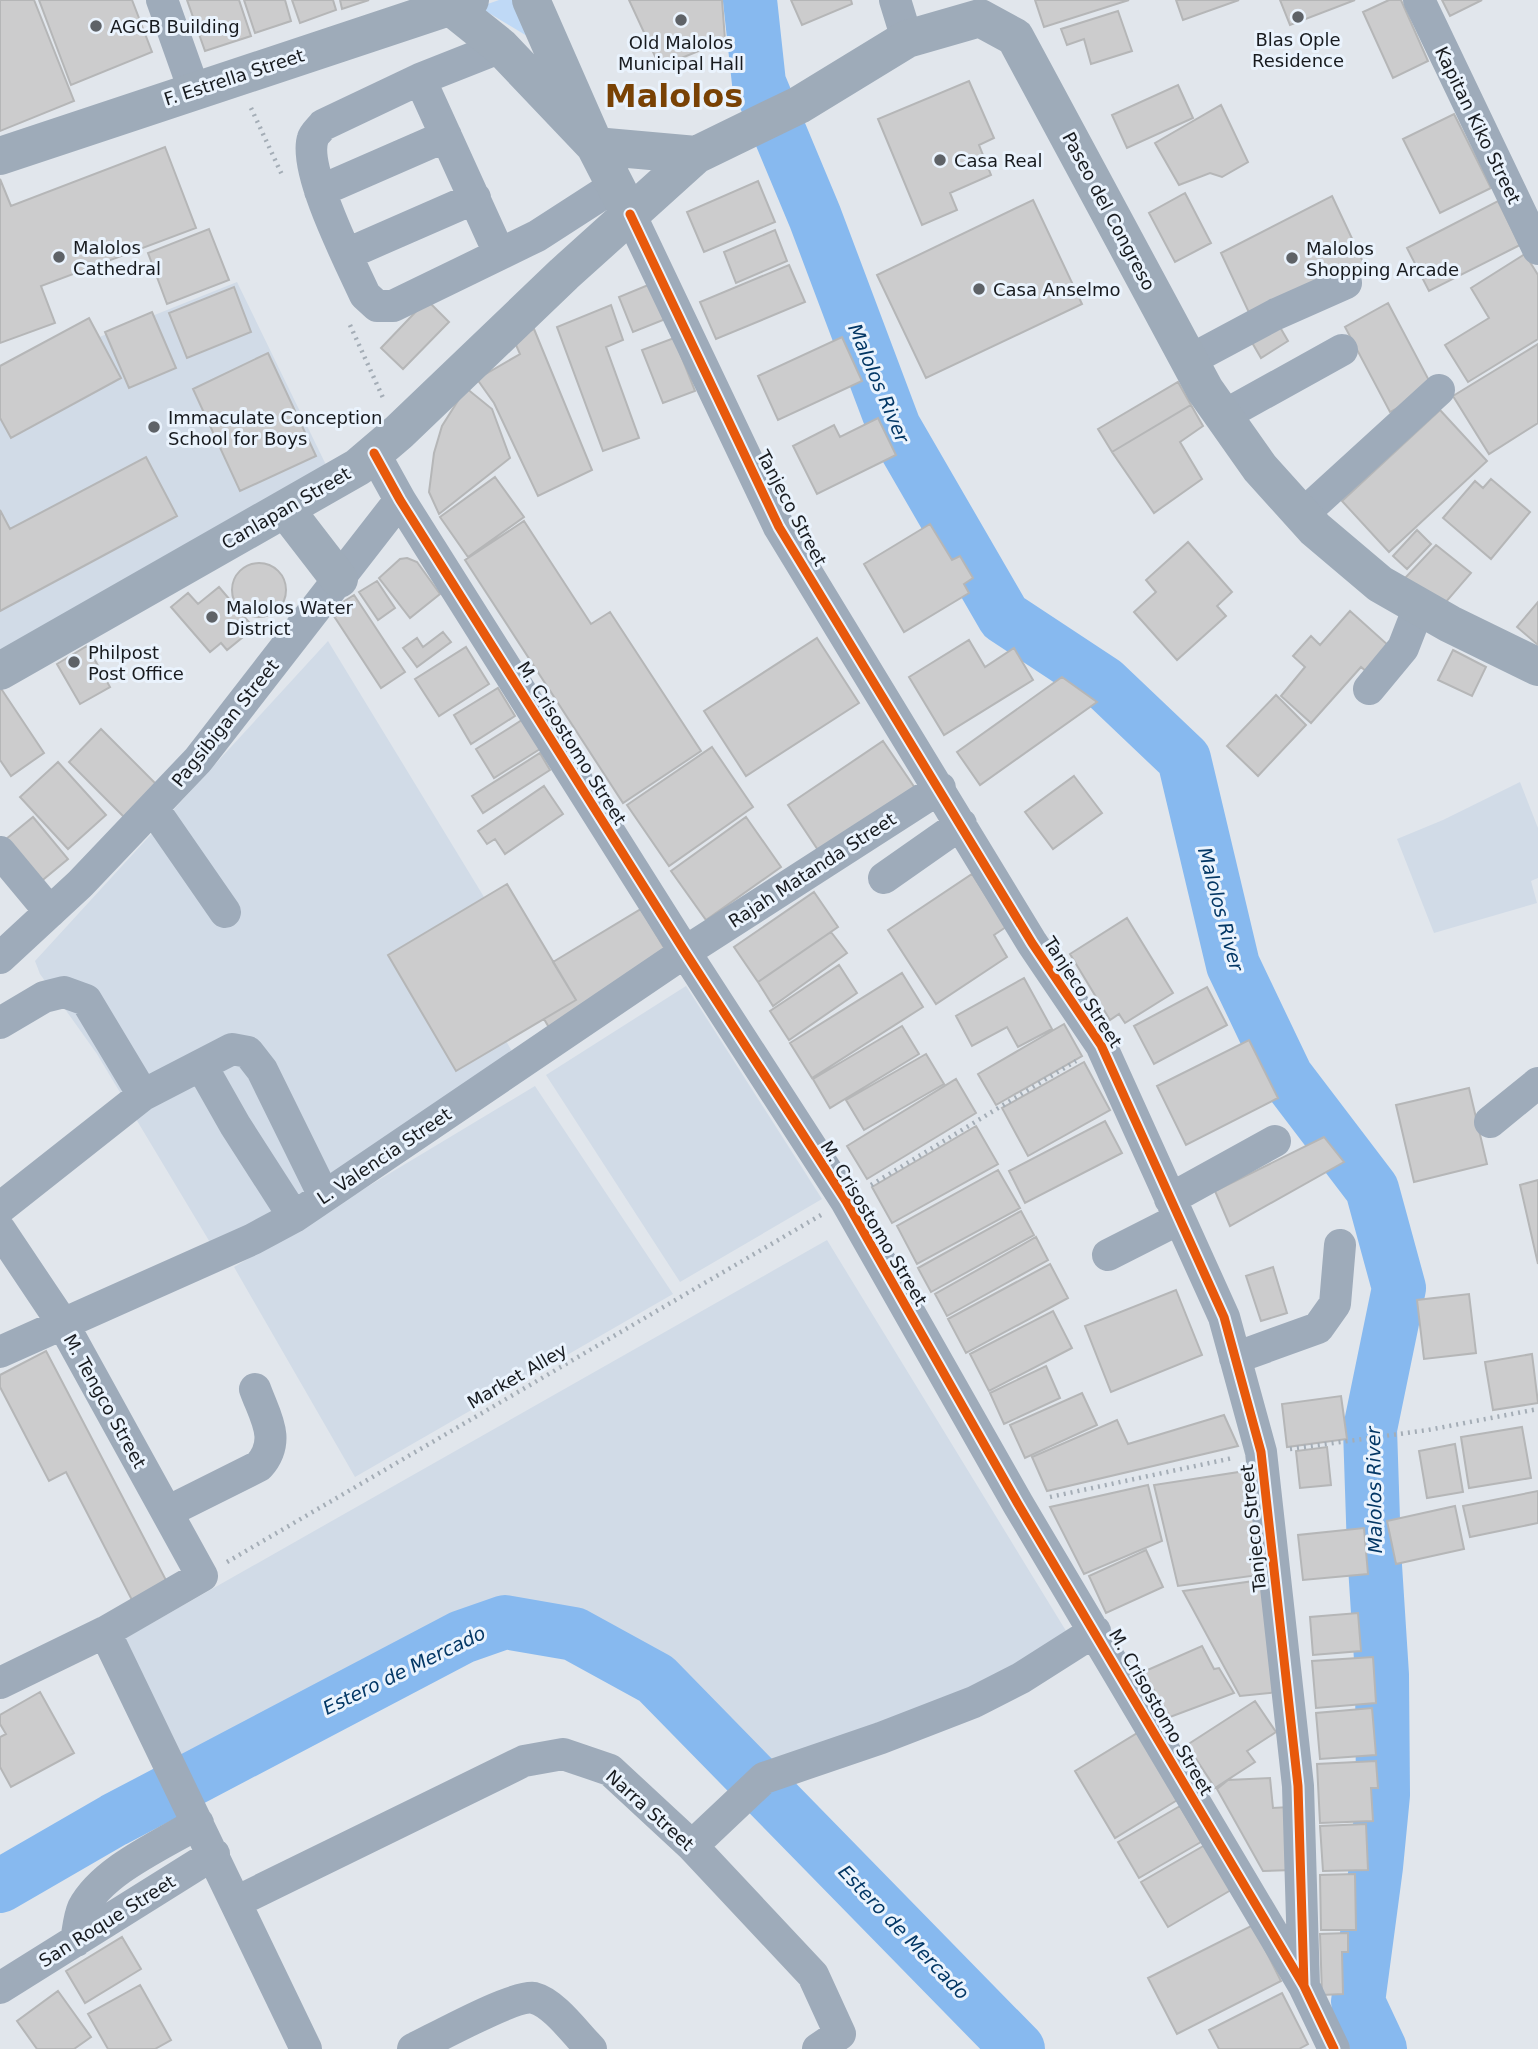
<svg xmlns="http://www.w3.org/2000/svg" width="1538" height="2049" font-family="'DejaVu Sans',sans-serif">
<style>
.built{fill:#d1dbe7}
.green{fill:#bfd9f6}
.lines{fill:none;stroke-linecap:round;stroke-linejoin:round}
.river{stroke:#87b9ef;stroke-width:54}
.building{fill:#cccccd;stroke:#b5b6b7;stroke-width:2}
.path{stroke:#a4adb6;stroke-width:4.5;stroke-dasharray:2 5;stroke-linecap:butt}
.minor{stroke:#9eabba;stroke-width:32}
.major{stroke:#9eabb9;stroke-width:38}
.cycleway-casing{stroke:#eaf3fd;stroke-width:13}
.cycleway{stroke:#e8590c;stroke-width:9}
.poi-dot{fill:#5e6267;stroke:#eaf3fd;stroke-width:2.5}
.labels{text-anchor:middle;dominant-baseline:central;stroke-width:6;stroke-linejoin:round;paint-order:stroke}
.poi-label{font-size:18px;fill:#181b1f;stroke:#eaf3fd;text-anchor:start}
.street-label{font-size:18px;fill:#181b1f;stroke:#eaf3fd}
.water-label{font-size:19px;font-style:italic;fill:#033765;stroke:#eaf3fd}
.town-label{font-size:32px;font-weight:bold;fill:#794205;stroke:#eaf3fd}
</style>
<rect width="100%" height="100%" fill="#e1e6ec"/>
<path class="built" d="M237,282l91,187 -328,182v-265l97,-48z
M328,641l156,256 -38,41 74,127 -306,184 -117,-195 -57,-80 -5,-13z
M1520,782l18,46v50l-7,3 6,22 -103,30 -37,-94 46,-19z
M686,986l136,213 -142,83 -134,-207z
M535,1086l138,208 -318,183 -121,-210z
M827,1240l247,404 -230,123 -65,18 -138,-138 -100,-37 -54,2 -307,188 -72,-152z"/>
<path class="green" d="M499,0h17l11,36 -48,-29z"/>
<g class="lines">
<path class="river" d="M750,0l9,83 56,134 79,210 110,190 100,66 80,76 49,206 53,111 86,113 27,99 -29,141 4,121 8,125 1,120 -7,72 -18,135 22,47
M0,1886l114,-66 348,-183 43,-15 69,12 82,45 362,370"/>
</g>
<path class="building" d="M0,0h34l40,101 -74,30z
M39,0h93l20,52 -81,33z
M187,0h52l12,36 -46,15z
M244,0h41l6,21 -36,12z
M292,0h41l3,10 -36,13z
M340,0h29l-27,9z
M629,0h93l3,40 -65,27z
M791,0h60l1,4 -50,21z
M1035,0h94l-85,27z
M1176,0h63l-56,20z
M1280,0h75l-65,25z
M1389,0h12l27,61 -35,17 -30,-66z
M1442,0h40l-32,16z
M1118,11l14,40 -41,13 -7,-25 -17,6 -6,-16z
M969,81l25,57 -15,7 12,30 -41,18 7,17 -35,15 -44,-106z
M1178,85l15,33 -66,30 -15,-33z
M1221,105l27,57 -26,15 -12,-4 -31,12 -24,-42z
M1454,114l37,74 -51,25 -37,-74z
M165,147l31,81 -155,58 14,37 -55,20v-164l11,27z
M758,181l17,41 -71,30 -17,-40z
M1185,193l26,50 -36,19 -26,-49z
M1332,196l32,68 -112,55 -31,-66z
M1033,200l49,104 -156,74 -49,-103z
M1498,201l22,44 -91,46 -22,-43z
M209,229l20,51 -62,24 -19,-51z
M775,230l12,31 -51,22 -12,-31z
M1525,254l13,21v64l-70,43 -23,-37 44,-27 -18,-30z
M789,265l16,37 -89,37 -16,-37z
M653,283l20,33 -40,16 -14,-35z
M234,287l17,45 -64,26 -18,-45z
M427,300l22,22 -46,47 -22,-21z
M1388,303l45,85 -43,24 -45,-85z
M611,305l12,35 -17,7 33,91 -36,13 -46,-124z
M152,312l24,56 -47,20 -24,-56z
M89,318l32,60 -110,60 -11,-20v-52z
M1277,322l11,19 -27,17 -11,-19z
M534,329l58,141 -54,26 -44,-93 -17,-24 43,-25 -7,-16z
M842,337l20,44 -84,39 -20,-44z
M674,338l21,53 -32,12 -21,-53z
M1538,344v79l-49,31 -36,-58z
M268,353l48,103 -76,35 -47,-102z
M1178,382l13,23 -79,47 -14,-23z
M466,388l26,21 18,49 -71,56 -10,-22 5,-39 8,-27z
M1191,405l12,21 -23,16 22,37 -48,34 -42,-61z
M1440,410l47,51 -98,91 -47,-51z
M878,418l18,37 -79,39 -24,-48 41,-21 6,12z
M146,457l31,59 -177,95v-101l10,19z
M495,477l29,40 -56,40 -28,-40z
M1491,479l39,33 -39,47 -48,-41 32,-37 8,7z
M524,521l67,103 19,-12 91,139 -78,52 -158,-243z
M930,524l22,36 8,-4 13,22 -9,6 5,9 -65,39 -40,-68z
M1417,530l14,14 -24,25 -14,-13z
M1188,542l44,50 -15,14 9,10 -49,44 -43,-48 22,-20 -10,-12z
M1436,545l35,28 -26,30 -40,-25z
M407,558l10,4 23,32 -30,24 -31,-40 21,-19z
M232 590a27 27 0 1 1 54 0a27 27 0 1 1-54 0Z
M377,581l18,27 -17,12 -19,-28z
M219,587l35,41 -27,22 -6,-7 -11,9 -39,-45 17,-14 10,11z
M354,595l51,77 -24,16 -51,-78z
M1538,602v43l-21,-18z
M1350,611l39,35 -22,26 -6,-5 -50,56 -30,-27 24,-29 -12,-11 18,-20 9,9z
M443,632l8,10 -34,25 -14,-19 14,-10 6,9z
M817,638l42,65 -113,73 -42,-65z
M969,640l16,27 29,-19 19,32 -89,55 -35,-58z
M87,646l23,41 -30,17 -23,-40z
M466,647l23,37 -50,32 -24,-37z
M1453,650l33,17 -14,29 -34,-16z
M1062,677l35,25 -117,83 -23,-33z
M0,687l44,66 -33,23 -11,-16z
M498,688l17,28 -44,28 -17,-29z
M1276,695l30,30 -48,51 -31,-30z
M522,720l18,29 -46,29 -18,-29z
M101,729l55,55 -32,33 -55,-55z
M883,741l34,50 -95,65 -34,-51z
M712,747l41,60 -84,59 -42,-61z
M540,753l10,17 -67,43 -11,-17z
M58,762l48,53 -38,34 -48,-52z
M1074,776l28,37 -49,36 -28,-37z
M544,786l19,28 -58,40 -10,-15 -8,5 -9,-13z
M33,817l35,42 -35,29 -33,-44z
M746,817l35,50 -75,53 -35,-49z
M972,874l34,53 -12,8 13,22 -71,47 -48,-74z
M507,884l69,116 -120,71 -68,-116z
M814,892l24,35 -80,55 -24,-35z
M641,909l25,42 -116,78 -6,-10 32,-19 -23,-38z
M1127,918l46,75 -48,30 -6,-9 -9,6 -40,-66z
M831,932l16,21 -74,53 -15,-24z
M839,965l18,28 -68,47 -19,-29z
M902,973l21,34 -111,71 -22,-35z
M1024,978l28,51 -34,18 -11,-20 -35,19 -16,-30z
M1207,987l20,38 -73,39 -20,-38z
M1064,1024l18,32 -86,49 -18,-31z
M902,1026l17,28 -89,54 -17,-29z
M1249,1040l29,58 -92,47 -29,-59z
M926,1054l18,30 -80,46 -18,-30z
M1084,1062l26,48 -82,46 -26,-48z
M956,1079l20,34 -109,66 -20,-33z
M1469,1088l18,76 -73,18 -18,-77z
M1105,1121l17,32 -97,50 -16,-32z
M976,1126l22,38 -106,59 -20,-36z
M1324,1137l20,25 -114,64 -15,-35z
M998,1170l22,38 -103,56 -20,-38z
M1538,1180v84l-18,-79z
M1021,1211l13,24 -103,57 -13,-24z
M1036,1237l12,23 -101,56 -12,-22z
M1050,1264l18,34 -102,55 -18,-34z
M1273,1267l14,46 -26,8 -15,-45z
M1176,1290l26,65 -91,37 -26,-66z
M1469,1294l7,59 -52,6 -7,-59z
M1053,1311l19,37 -83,43 -19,-37z
M46,1351l122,233 -35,18 -67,-130 -17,9 -49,-94v-12z
M1532,1354l6,49 -45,7 -8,-48z
M1046,1366l14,32 -56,26 -14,-31z
M1082,1393l15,32 -72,33 -15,-33z
M1341,1396l6,43 -60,8 -5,-43z
M1224,1415l14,31 -191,45 -15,-34 85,-37 11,24z
M1522,1427l9,51 -62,10 -8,-51z
M1455,1444l8,48 -36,6 -8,-47z
M1327,1447l4,38 -31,3 -4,-37z
M1252,1470l14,104 -88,12 -24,-101z
M1148,1485l14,56 -78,33 -34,-67z
M1538,1491v32l-68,14 -7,-31z
M1455,1506l9,43 -68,15 -9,-43z
M1364,1528l4,46 -65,6 -5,-45z
M1146,1550l17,37 -57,26 -17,-37z
M1268,1579l10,113 -38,4 -57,-105z
M1358,1613l3,38 -48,4 -3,-38z
M1202,1646l12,23 5,-1 15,25 -64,24 -27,-45z
M1373,1657l3,46 -60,5 -4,-47z
M40,1692l34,61 -63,34 -11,-20v-30l6,-3 -6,-10v-9z
M1255,1701l21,31 -29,19 8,11 -40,26 -28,-43z
M1372,1708l4,47 -56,4 -4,-46z
M1139,1732l40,67 -64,39 -40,-67z
M1376,1761l2,27h-7l2,33 -53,2 -3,-59z
M1270,1778l3,30 16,-1 3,63 -29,1 -46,-82 11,-9z
M1180,1806l21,36 -62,36 -21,-36z
M1366,1824l2,46 -45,1 -3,-45z
M1205,1845l26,45 -63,37 -27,-45z
M1355,1874l1,56h-35l-1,-55z
M1253,1925l28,56 -104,53 -29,-56z
M1348,1933v19h-6l1,42 -21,1 -2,-61z
M122,1937l19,32 -56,34 -19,-32z
M140,1985l31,55 -16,9h-47l-20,-35z
M58,1991l33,46 -17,12h-37l-20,-28z
M1282,1993l26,51 -9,5h-80l-10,-19z"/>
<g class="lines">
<path class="path" d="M251,108l32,69
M350,325l34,75
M871,1185l205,-124
M1290,1449l138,-19 110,-21
M1050,1497l183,-39
M227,1562l594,-347"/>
<path class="minor" d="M162,0l32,90
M895,0l12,39
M1419,0l119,249
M501,47l-81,32 -97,46c-3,4 -9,9 -10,13 -11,31 38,126 52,157l12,11h16l144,-70 79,-51
M420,79l79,174
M320,191l126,-55
M630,214l149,313 253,416 69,102 123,272 37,135 37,334 6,200
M347,254l128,-56
M1190,360l86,-46 70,-31
M1223,416l119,-66
M374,453l26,47 285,452 161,249 172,303 286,482 30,63
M1302,515l137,-125
M1369,689l34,-41 16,-41
M153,808l72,104
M0,852l50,60
M884,878l77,-54
M0,958l80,-74 118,-124 202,-260
M0,1023l44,-26 20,-5 22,8 57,95
M201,1065l34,60 59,92
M1490,1122l48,-39
M1170,1199l105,-58
M0,1208l143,-113 89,-46 16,3 14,18 62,126
M0,1230l63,94 139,252 -97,56 -105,51
M1108,1255l71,-36
M0,1352l253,-113 41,-22 391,-265 255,-164
M1235,1358l83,-30 17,-24 5,-59
M167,1512l92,-46c23,-26 6,-49 -4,-77
M105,1632l201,417
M692,1846l72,-68 117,-40 93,-36 47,-24 74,-47
M236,1902l288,-141 39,-7 47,16 82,76 121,129 27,59 -22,15
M76,1941c2,-11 3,-24 7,-33 20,-38 79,-63 115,-85
M0,1988l214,-134
M413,2049c21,-10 102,-55 121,-51 20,5 42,36 57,51"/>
<path class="major" d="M531,0l64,146 35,68
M451,7l50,40 94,99 101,9
M0,156l470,-156
M285,509l54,70
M0,671l358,-204 41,-35 165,-158 132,-119 103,-50 108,-66 73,-21 35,19 190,353 55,78 55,61 65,55 70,40 88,43"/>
<g class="cycleway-casing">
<path id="cycleway" d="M630,214l149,313 253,416 69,102 123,272 37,135 37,334 6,200
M374,453l26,47 285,452 161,249 172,303 286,482 30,63"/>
</g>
<use href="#cycleway" class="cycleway"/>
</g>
<g class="poi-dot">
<circle cx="1298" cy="17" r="7"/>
<circle cx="681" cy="20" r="7"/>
<circle cx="96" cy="26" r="7"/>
<circle cx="940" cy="160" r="7"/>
<circle cx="59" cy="257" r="7"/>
<circle cx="1292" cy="258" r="7"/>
<circle cx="979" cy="289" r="7"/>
<circle cx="154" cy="427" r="7"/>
<circle cx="212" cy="617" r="7"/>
<circle cx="74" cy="662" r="7"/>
</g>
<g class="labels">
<g class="poi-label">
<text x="110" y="26">AGCB Building</text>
<text x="1298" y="39" text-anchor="middle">Blas Ople<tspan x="1298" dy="21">Residence</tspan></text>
<text x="681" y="42" text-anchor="middle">Old Malolos<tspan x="681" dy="21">Municipal Hall</tspan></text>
<text x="954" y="160">Casa Real</text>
<text x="73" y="247">Malolos<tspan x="73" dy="21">Cathedral</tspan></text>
<text x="1306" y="248">Malolos<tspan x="1306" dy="21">Shopping Arcade</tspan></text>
<text x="993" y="289">Casa Anselmo</text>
<text x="168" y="417">Immaculate Conception<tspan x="168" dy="21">School for Boys</tspan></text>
<text x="226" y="607">Malolos Water<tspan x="226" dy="21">District</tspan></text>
<text x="88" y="652">Philpost<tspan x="88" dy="21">Post Office</tspan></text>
</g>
<g class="street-label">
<text transform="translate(234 77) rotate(-18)">F. Estrella Street</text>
<text transform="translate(1478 125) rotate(64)">Kapitan Kiko Street</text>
<text transform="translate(1109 211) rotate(62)">Paseo del Congreso</text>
<text transform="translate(286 508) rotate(-30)">Canlapan Street</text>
<text transform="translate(792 508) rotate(62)">Tanjeco Street</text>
<text transform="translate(225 723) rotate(-51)">Pagsibigan Street</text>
<text transform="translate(572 743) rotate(58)">M. Crisostomo Street</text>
<text transform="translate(812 870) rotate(-33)">Rajah Matanda Street</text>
<text transform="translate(1083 992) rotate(57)">Tanjeco Street</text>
<text transform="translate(384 1156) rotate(-34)">L. Valencia Street</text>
<text transform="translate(874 1223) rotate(59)">M. Crisostomo Street</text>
<text transform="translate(517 1376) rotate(-30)">Market Alley</text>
<text transform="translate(105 1401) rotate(61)">M. Tengco Street</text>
<text transform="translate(1253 1528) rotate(-96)">Tanjeco Street</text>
<text transform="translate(1161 1712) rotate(60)">M. Crisostomo Street</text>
<text transform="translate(650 1810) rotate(42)">Narra Street</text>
<text transform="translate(107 1921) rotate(-32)">San Roque Street</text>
</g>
<g class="water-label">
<text transform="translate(879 383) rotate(67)">Malolos River</text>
<text transform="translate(1221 909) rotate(75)">Malolos River</text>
<text transform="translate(1374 1490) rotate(-91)">Malolos River</text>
<text transform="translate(404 1670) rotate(-26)">Estero de Mercado</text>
<text transform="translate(904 1932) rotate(46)">Estero de Mercado</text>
</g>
<g class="town-label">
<text x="674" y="96">Malolos</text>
</g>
</g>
</svg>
